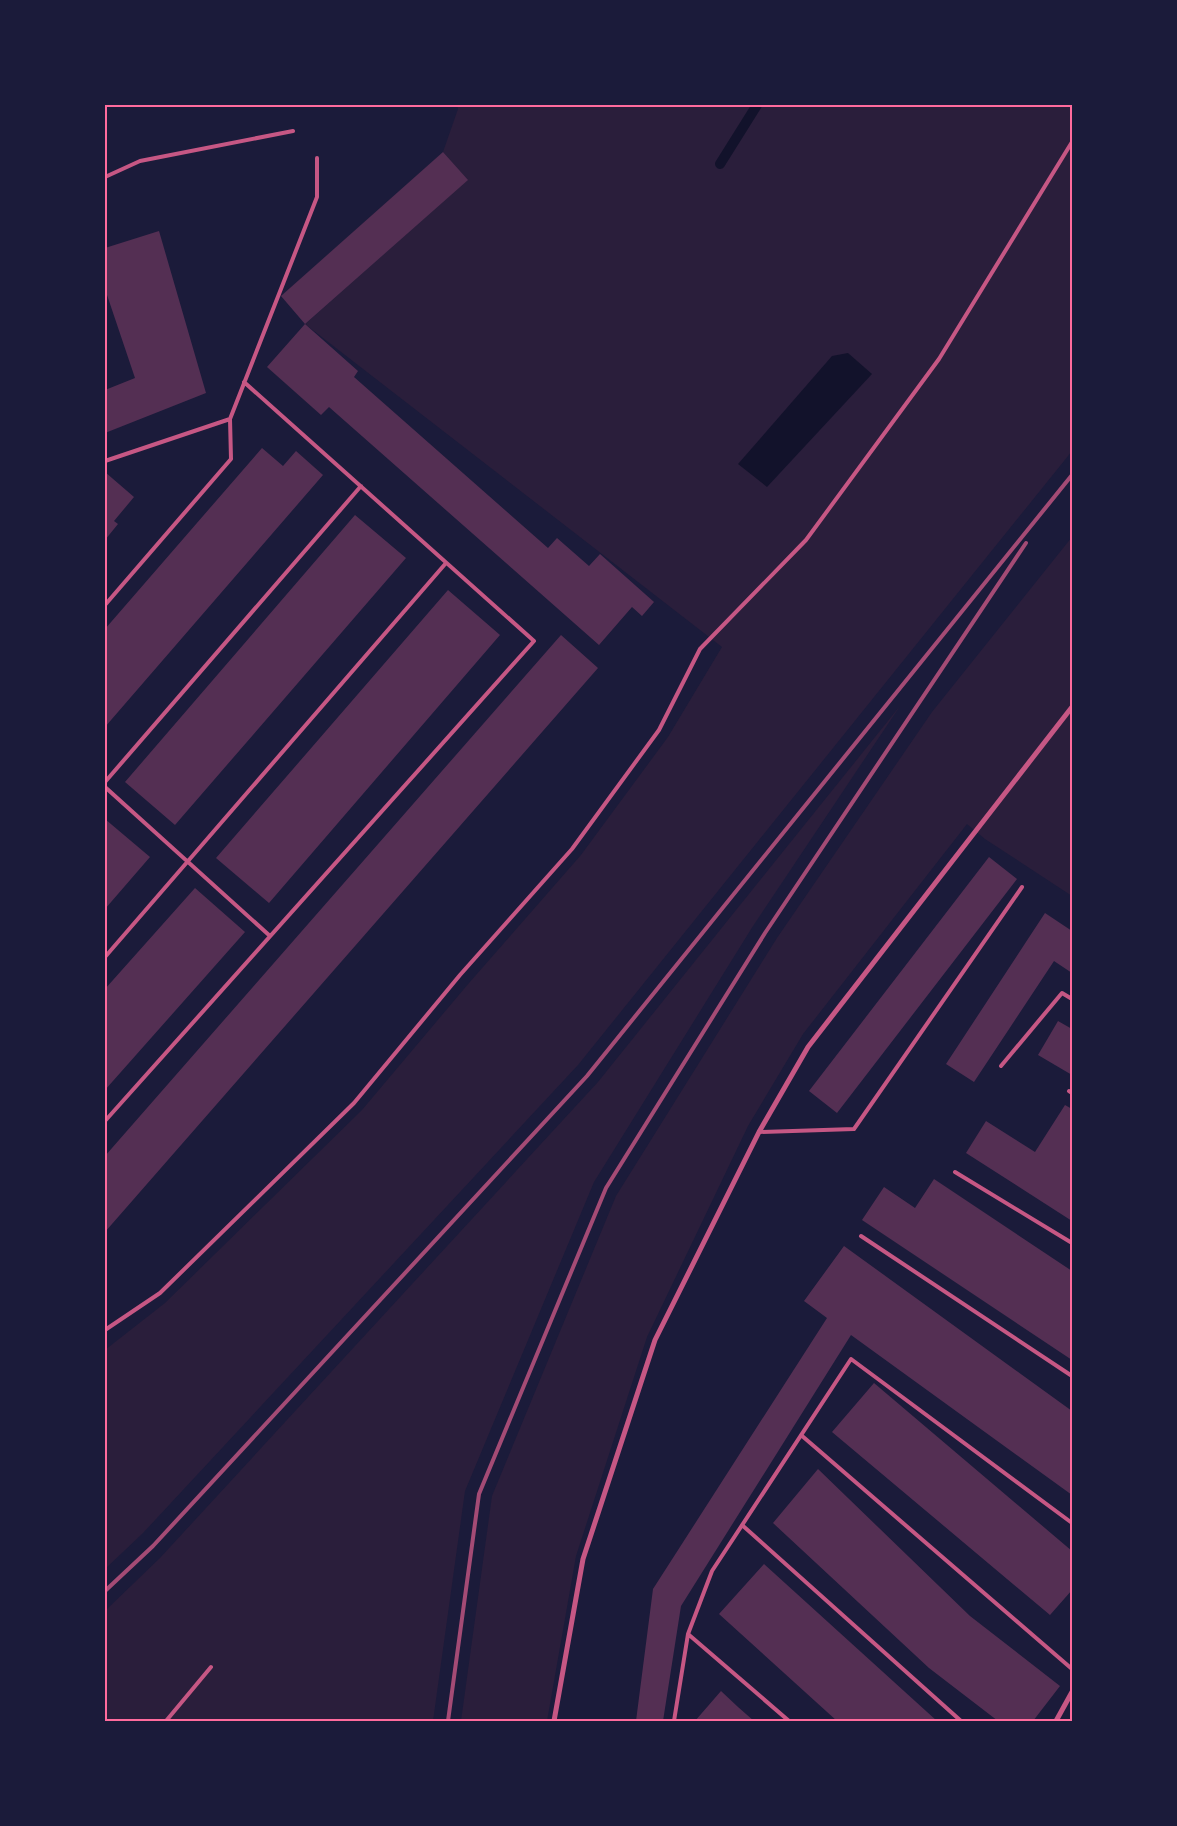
<svg xmlns="http://www.w3.org/2000/svg" width="1177" height="1826" font-family="'Open Sans',sans-serif">
<style>
.green{fill:#2a1e3b}
.water{fill:#12122b}
.lines{fill:none;stroke-linecap:round;stroke-linejoin:round}
.stream{stroke:#12122b;stroke-width:10}
.building{fill:#542f53}
.service{stroke:#c65784;stroke-width:4}
.minor{stroke:#c65784;stroke-width:5}
.rail{stroke:#a44b75;stroke-width:4}
.neatline{fill:none;stroke:#ff6b9d;stroke-width:2}
</style>
<rect width="100%" height="100%" fill="#1b1b3a"/>
<path class="green" d="M457,105h615v346l-494,614 -435,468 -38,36v-219l60,-47 197,-193 107,-127 112,-128 87,-118 54,-90 -417,-323 162,-144 -24,-28 15,-43z
M1072,537v359l-87,-57 -18,-15 -164,210 -55,92 -101,211 -71,219 -29,165h-86l31,-225 124,-300 161,-258 155,-226z
M900,706l-147,220 -159,256 -129,309 -32,230h-328v-110l55,-53 438,-476z"/>
<path class="water" d="M848,353l24,21 -105,113 -29,-23 94,-108z"/>
<g class="lines">
<path class="stream" d="M720,164l37,-59"/>
</g>
<path class="building" d="M443,152l25,28 -163,144 -24,-28z
M159,231l47,162 -101,40v-43l30,-12 -30,-89v-41z
M305,324l53,47 -4,6 194,171 9,-10 32,28 11,-12 54,48 -12,14 -10,-9 -33,38 -270,-238 -8,8 -54,-48z
M262,448l21,18 13,-15 27,24 -218,252v-98z
M105,472l29,25 -20,24 4,3 -13,16z
M355,515l51,43 -231,267 -50,-43z
M448,590l52,45 -231,268 -53,-45z
M561,635l37,33 -493,564v-76z
M105,819l45,38 -45,52z
M989,857l28,22 -180,234 -28,-22z
M195,888l50,44 -140,158v-101z
M1045,913l27,18v42l-18,-12 -80,121 -28,-18z
M1058,1021l14,8v46l-34,-20z
M1065,1105l7,4v112l-106,-68 20,-32 49,31z
M934,1179l138,92v89l-210,-140 22,-33 31,21z
M844,1246l228,165v84l-221,-160 -170,271 -18,115h-27l17,-132 174,-271 -23,-17z
M874,1383l198,168v39l-22,25 -218,-183z
M818,1469l152,147 90,70 -27,35h-35l-69,-53 -156,-145z
M764,1564l173,157h-100l-118,-107z
M721,1691l17,16 16,14h-59z"/>
<g class="lines">
<path class="service" d="M105,177l35,-16 153,-30
M105,461l125,-42 87,-222v-39
M105,605l126,-146 -1,-40
M105,782l256,-296
M105,787l165,149
M105,957l341,-394
M1001,1066l61,-73 10,6
M1069,1091l3,2
M105,1121l429,-480 -290,-259
M759,1132l95,-3 168,-242
M955,1172l117,71
M861,1236l211,140
M105,1330l55,-37 194,-190 106,-128 112,-126 87,-119 41,-81 106,-109 133,-181 133,-217
M801,1435l271,234
M742,1525l219,196
M688,1634l101,87
M166,1721l45,-54
M674,1721l14,-87 24,-63 139,-212 221,164"/>
<path class="minor" d="M554,1721l29,-162 72,-219 104,-208 49,-85 264,-340
M1056,1721l16,-29"/>
<path class="rail" d="M105,1591l48,-45 434,-470 485,-601
M448,1721l31,-227 127,-306 159,-255 261,-390"/>
</g>
<rect width="1177" height="1826" fill="none" stroke="#1b1b3a" stroke-width="212"/>
<rect x="106" y="106" width="965" height="1614" class="neatline"/>
</svg>
